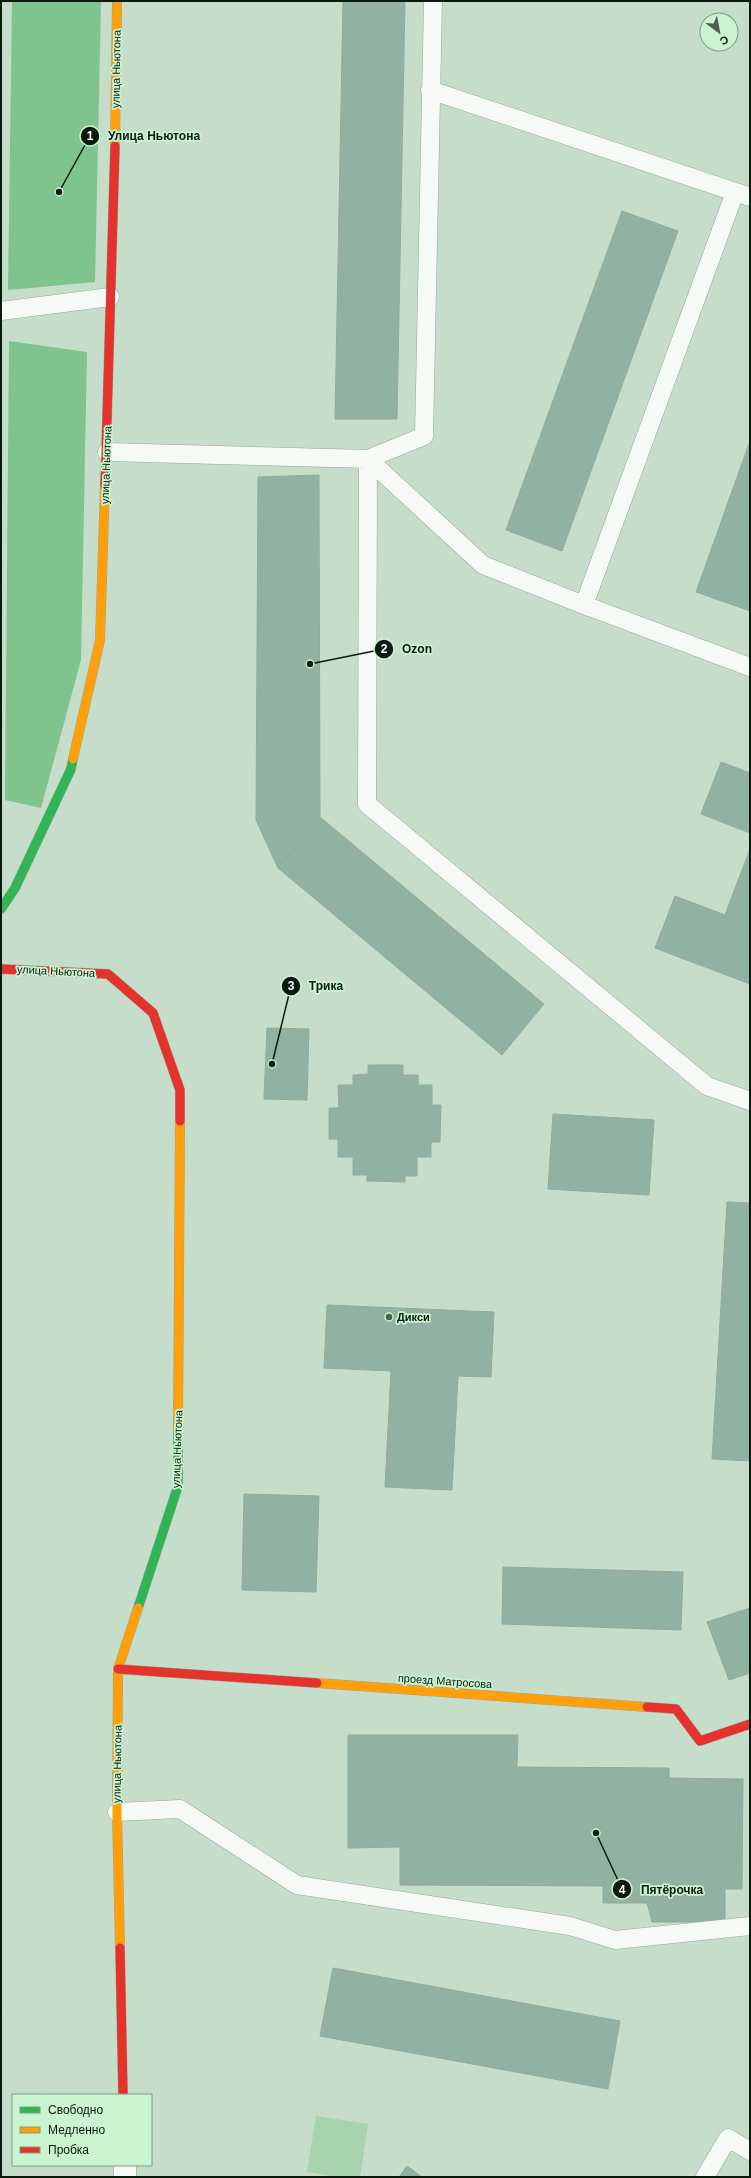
<svg xmlns="http://www.w3.org/2000/svg" width="751" height="2178" font-family="Arial,sans-serif">
<style>
.green{fill:#a7d3ae}
.forest{fill:#7fc38f}
.building{fill:#91b2a2;stroke:#94a99c}
.lines{fill:none;stroke-linecap:round;stroke-linejoin:round}
.lane-casing{stroke:#95a798;stroke-width:19}
.street-casing{stroke:#95a798;stroke-width:23}
.fast-casing{stroke:#95a798;stroke-width:10}
.slow-casing{stroke:#95a798;stroke-width:10}
.jam-casing{stroke:#95a798;stroke-width:10}
.path{stroke:#ccd4cd;stroke-width:2.5;stroke-dasharray:2 3;stroke-linecap:butt}
.lane{stroke:#f6faf7;stroke-width:18}
.street{stroke:#f6faf7;stroke-width:22}
.fast{stroke:#30b455;stroke-width:9}
.slow{stroke:#ff9f0a;stroke-width:9}
.jam{stroke:#e5322d;stroke-width:9}
.poi-dot{fill:#4c5e4f;stroke:#caf3d0;stroke-width:1.5}
.labels{text-anchor:middle;dominant-baseline:central;stroke-width:3.5;stroke-linejoin:round;paint-order:stroke}
.street-label{font-size:11px;fill:#0b1a0e;stroke:#caf3d0}
.poi-label{font-size:11px;font-weight:bold;fill:#0b1a0e;stroke:#caf3d0;text-anchor:start}
.leader{fill:none;stroke:#0b1a0e;stroke-width:1.5}
.callout-dot{fill:#0b1a0e;stroke:#caf3d0;stroke-width:1.5}
.mark-label{font-size:12px;text-anchor:middle;font-weight:bold;fill:#fff}
.callout-label{font-size:12px;text-anchor:middle;font-weight:bold;fill:#0b1a0e;stroke:#caf3d0;stroke-width:3.5;stroke-linejoin:round;paint-order:stroke}
</style>
<rect width="100%" height="100%" fill="#c6ddc9"/>
<path class="green" d="M316,2116l52,8 -8,53h-22l-31,-5z"/>
<path class="forest" d="M12,1h89l-6,281 -87,8z
M9,341l78,11 -6,308 -40,148 -36,-8z"/>
<path class="building" d="M343,1h62l-8,418h-62z
M622,211l56,20 -116,320 -56,-21z
M750,441v170l-54,-19z
M319,475l1,342 -42,51 -22,-48 2,-343z
M721,762l29,11v60l-49,-19z
M320,817l224,187 -42,51 -224,-187z
M750,849v135l-95,-36 20,-52 50,19z
M267,1028l42,1 -2,71 -43,-1z
M368,1065h35v10h15v10h14v20h9l-1,37h-9v15h-14v19h-12v6l-38,-1v-6h-14v-18h-15v-18h-9v-31h10l-1,-23h15v-10l15,-1z
M553,1114l101,6 -5,75 -101,-6z
M727,1202l23,1v258l-38,-2z
M327,1305l167,7 -3,65 -33,-1 -6,114 -67,-3 6,-116 -67,-3z
M244,1494l75,2 -3,96 -74,-2z
M503,1567l180,5 -2,58 -179,-6z
M750,1608v65l-21,7 -22,-58z
M348,1735h170l-1,32 152,1v10l74,1 -1,110h-17v33h-73l-5,-19h-44v-17l-203,-1v-38l-52,1z
M333,1968l287,53 -12,68 -288,-53z
M407,2166l15,11h-23z"/>
<g class="lines">
<g class="lane-casing">
<path id="lane" d="M433,1l-9,435 -56,23 115,106 101,40 166,62
M430,90l320,107
M1,311l109,-14
M107,452l261,7 -1,345 340,282 43,15
M584,605l151,-413
M117,1812l63,-3 117,76 273,41 45,14 135,-14
M705,2177l23,-39 22,13"/>
</g>
<g class="street-casing">
<path id="street" d="M125,2165v12"/>
</g>
<g class="fast-casing">
<path id="fast" d="M1,909l14,-21 56,-119 2,-10
M138,1608l40,-122v-55"/>
</g>
<g class="slow-casing">
<path id="slow" d="M115,146l2,-145
M73,759l27,-119 5,-154
M178,1431l2,-310
M317,1683l330,24
M120,1948l-3,-136 1,-143 20,-61"/>
</g>
<g class="jam-casing">
<path id="jam" d="M105,486l10,-340
M1,969l107,5 45,39 27,77v31
M118,1669l199,14
M647,1707l29,2 24,32 50,-17
M120,1948l3,147"/>
</g>
<path class="path" d="M1,1994l44,101
M76,2165l5,12"/>
<use href="#lane" class="lane"/>
<use href="#street" class="street"/>
<use href="#fast" class="fast"/>
<use href="#slow" class="slow"/>
<use href="#jam" class="jam"/>
</g>
<circle class="poi-dot" cx="389" cy="1317" r="4"/>
<g class="labels">
<g class="street-label">
<text transform="translate(116 69) rotate(-89)">улица Ньютона</text>
<text transform="translate(106 465) rotate(-88)">улица Ньютона</text>
<text transform="translate(56 971) rotate(3)">улица Ньютона</text>
<text transform="translate(177 1449) rotate(-88)">улица Ньютона</text>
<text transform="translate(445 1681) rotate(4)">проезд Матросова</text>
<text transform="translate(117 1764) rotate(-89)">улица Ньютона</text>
</g>
<g class="poi-label">
<text x="397" y="1317">Дикси</text>
</g>
</g>
<path class="leader" d="M59 192L90 136M310 664L384 649M272 1064L291 986M596 1833L622 1889"/>
<g class="callout-dot">
<circle cx="59" cy="192" r="4"/>
<circle cx="310" cy="664" r="4"/>
<circle cx="272" cy="1064" r="4"/>
<circle cx="596" cy="1833" r="4"/>
<circle cx="90" cy="136" r="10"/>
<circle cx="384" cy="649" r="10"/>
<circle cx="291" cy="986" r="10"/>
<circle cx="622" cy="1889" r="10"/>
</g>
<g class="mark-label">
<text x="90" y="140">1</text>
<text x="384" y="653">2</text>
<text x="291" y="990">3</text>
<text x="622" y="1894">4</text>
</g>
<g class="callout-label">
<text x="154" y="140">Улица Ньютона</text>
<text x="417" y="653">Ozon</text>
<text x="326" y="990">Трика</text>
<text x="672" y="1894">Пятёрочка</text>
</g>
<rect width="751" height="2178" fill="none" stroke="#0b1a0e" stroke-width="4"/>
<rect x="12" y="2094" width="140" height="72" fill="#caf3d0" stroke="#7e9c82"/>
<rect x="20" y="2107" width="20" height="6" fill="#30b455" stroke="#7e9c82"/>
<text x="48" y="2114" font-size="12" fill="#0b1a0e">Свободно</text>
<rect x="20" y="2127" width="20" height="6" fill="#ff9f0a" stroke="#7e9c82"/>
<text x="48" y="2134" font-size="12" fill="#0b1a0e">Медленно</text>
<rect x="20" y="2147" width="20" height="6" fill="#e5322d" stroke="#7e9c82"/>
<text x="48" y="2154" font-size="12" fill="#0b1a0e">Пробка</text>
<g transform="translate(719 32) rotate(148)"><circle r="19" fill="#caf3d0" stroke="#7e9c82"/>
<path d="M0-3L7 15L0 10L-7 15Z" fill="#4c5e4f"/>
<text y="-6" font-size="11" font-weight="bold" text-anchor="middle" fill="#0b1a0e">С</text>
</g>
</svg>
